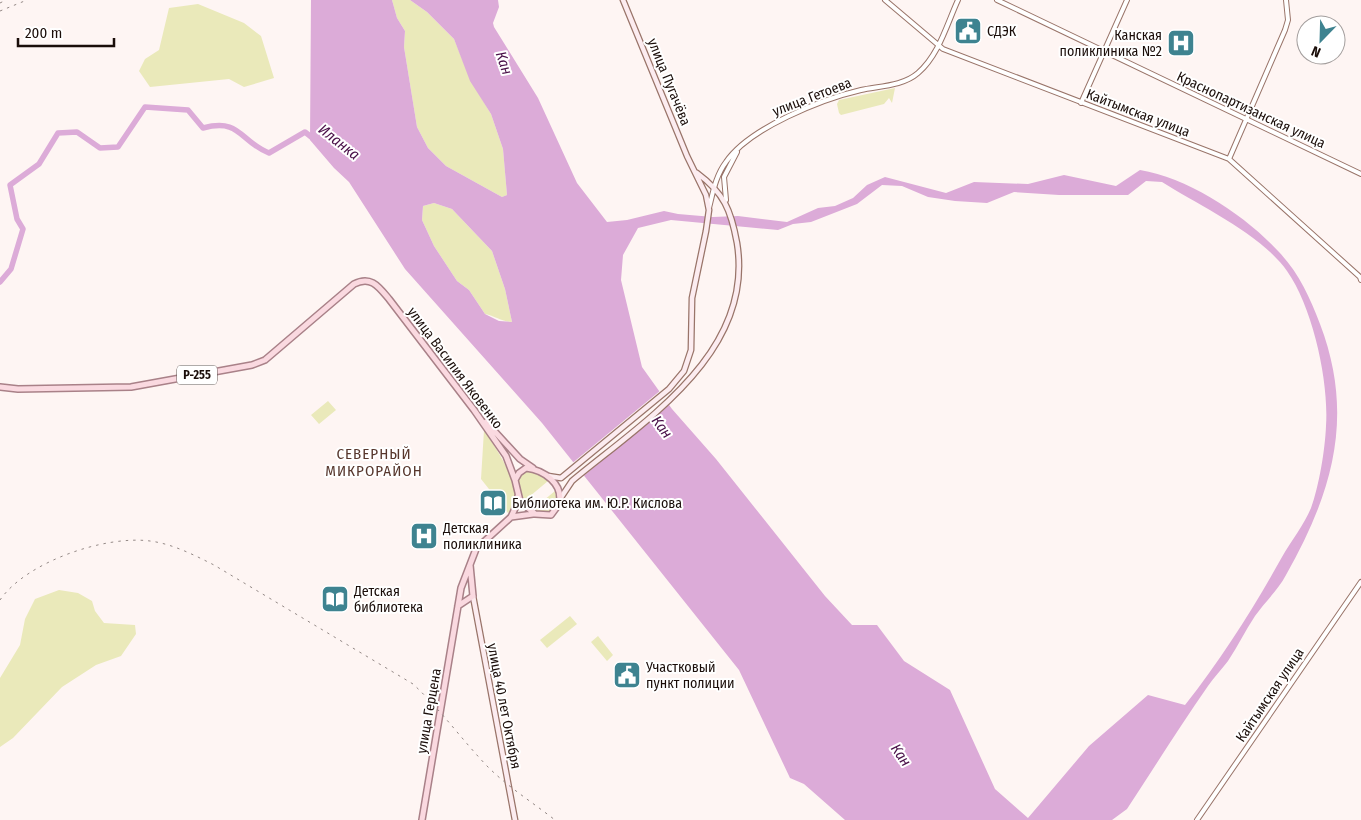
<svg xmlns="http://www.w3.org/2000/svg" width="1361" height="820" font-family="'Fira Sans Condensed',sans-serif">
<style>
.green{fill:#eae9ba}
.water{fill:#dcabd8;fill-rule:evenodd}
.pier{fill:#fef5f3}
.lines{fill:none;stroke-linecap:round;stroke-linejoin:round}
.river{stroke:#dcabd8;stroke-width:5.5}
.tertiary-casing{stroke:#997469;stroke-width:6}
.secondary-casing{stroke:#997469;stroke-width:7}
.primary-casing{stroke:#a98188;stroke-width:8}
.tertiary{stroke:#fff;stroke-width:4}
.secondary{stroke:#fcecf0;stroke-width:4.5}
.primary{stroke:#fad9e0;stroke-width:5}
.rail{stroke:#948986;stroke-width:1;stroke-dasharray:2.5 5;stroke-linecap:butt}
.labels{text-anchor:middle;dominant-baseline:central;stroke-width:4;stroke-linejoin:round;paint-order:stroke}
.shield{fill:#fff;stroke:#5f5653;stroke-width:1}
.shield-label{font-size:12px;font-weight:bold;fill:#1a0d09}
.poi-label{font-size:14px;fill:#1a0d09;stroke:#fff;text-anchor:start}
.street-label{font-size:14px;fill:#1a0d09;stroke:#fff}
.water-label{font-size:15px;font-style:italic;fill:#4a1149;stroke:#fff}
.neighbourhood-label{font-size:15px;letter-spacing:1px;fill:#57372d;stroke:#fff}
</style>
<rect width="100%" height="100%" fill="#fef5f3"/>
<path class="green" d="M392,0h18l17,12 27,27 17,42 20,33 12,35 4,46 -5,2 -56,-31 -18,-18 -11,-21 -13,-80 1,-16 -8,-13z
M198,4l46,19 17,13 13,42 -30,9 -15,-8 -79,8 -11,-16 6,-12 14,-9 10,-42z
M895,88l-3,15 -3,-5 -5,6 -43,11 -2,-2 -2,-9 2,-4z
M434,203l18,6 40,42 13,38 7,33c-12,-1 -17,-6 -27,-8l-16,-24 -12,-9 -23,-35 -12,-26 1,-14z
M328,401l8,9 -17,14 -8,-9z
M484,430c11,17 46,66 24,83l-27,-34z
M527,471l8,1 13,9 -25,21 -5,-21 3,-7z
M555,491l2,11c-5,13 -14,13 -25,8z
M59,590l19,3 14,8 3,10 9,12 31,2 1,9 -15,22 -25,9 -34,22 -49,51 -13,9v-69l20,-33 5,-26 10,-20z
M570,616l7,8 -30,24 -7,-8z
M598,636l15,19 -6,6 -16,-19z"/>
<path class="water" d="M311,0h81l5,18 8,13 -1,16 13,80 11,21 18,18 56,31 5,-2 -4,-46 -12,-35 -21,-33 -16,-42 -27,-27 -17,-12h88l1,7 -6,16 1,4 44,71 39,85 30,39 20,-2 37,-9 14,3 35,3 25,-1 49,6 31,-14 17,-2 18,-8 14,-13 18,-8 61,16 28,-11 54,2 36,-9 52,11 24,-16c49,8 106,46 139,82 20,21 31,46 41,72 35,92 13,168 -34,251 -8,15 -21,27 -31,41 -10,15 -17,30 -27,45 -6,8 -14,16 -20,25 -28,40 -54,82 -81,123l-15,11h-267l-41,-36 -14,-6 -51,-108 -197,-247 -137,-154 -56,-87 -15,-14 -24,-28zM1146,181l16,1c38,24 99,52 125,89 26,37 42,111 39,155 -1,24 -7,60 -15,82 -7,17 -20,33 -29,49 -29,52 -60,101 -97,148l-37,-10 -59,51 -61,72 -33,-29 -45,-99 -46,-29 -27,-36h-25l-27,-29 -109,-137 -44,-50 -30,-42 -21,-87 2,-25 15,-27 33,-8 107,10 15,-6 18,-2 46,-18 25,-19 20,1 26,11 27,4 32,2 27,-11 45,3h69zM434,203l18,6 40,42 13,38 7,33 -13,-1 -14,-7 -16,-24 -12,-9 -23,-35 -12,-26 1,-14z"/>
<path class="pier" d="M661,390l10,13 -90,75 -11,-13z"/>
<g class="lines">
<path class="river" d="M0,282l11,-13 12,-40 -6,-10 -7,-34 29,-21 19,-31 19,-1 23,16 18,-1 27,-40 43,3 15,18c38,-10 36,13 66,25l36,-21 10,8"/>
<g class="tertiary-casing">
<path id="tertiary" d="M885,0l58,49 286,110 131,118 1,3
M997,0l364,174
M1081,103l46,-103
M1229,159l56,-129 3,-10 -2,-20
M726,200l-2,-23 13,-25
M709,208c4,-16 7,-33 17,-46 23,-34 96,-63 135,-72 19,-4 42,-4 57,-17 21,-18 29,-49 40,-73
M1197,820l164,-238"/>
</g>
<g class="secondary-casing">
<path id="secondary" d="M548,476l13,2 108,-89 15,-18 7,-21 1,-52 14,-67 3,-21 -3,-15 -19,-39 -64,-156
M560,499l12,-18c72,-60 183,-128 165,-238 -6,-33 -13,-50 -40,-70
M473,596l42,224"/>
</g>
<g class="primary-casing">
<path id="primary" d="M0,387l18,2 113,-2 121,-22 13,-5 89,-76c17,-9 25,3 35,15l85,111 32,46 9,24
M486,422l34,37 13,9
M526,468c18,2 38,16 33,36l-8,11 -16,-1 -15,-13 -5,-21 4,-7z
M511,517l22,-3
M458,606l15,-10 -3,-31
M422,820l39,-232 15,-39 35,-32 7,-15v-6"/>
</g>
<use href="#tertiary" class="tertiary"/>
<use href="#secondary" class="secondary"/>
<use href="#primary" class="primary"/>
<path class="rail" d="M0,3l6,-3
M0,11l27,-11
M0,600c26,-38 105,-65 150,-59 23,3 44,14 64,24l199,119c28,26 49,56 75,83 20,20 44,35 67,53"/>
</g>
<defs>
<g id="civic-square" transform="scale(1.4375)"><rect x="-9" y="-9" width="18" height="18" rx="4" fill="#3e8390" stroke="#fff"/><path d="M-.6-6.5H3V-4.5H.6V-3L4-1V1h2V6H-6V1h2V-1L-.6-3ZM-1.2 2.5V6h2.4V2.5Z" fill="#fff"/></g>
<g id="hospital-square" transform="scale(1.4375)"><rect x="-9" y="-9" width="18" height="18" rx="4" fill="#3e8390" stroke="#fff"/><path d="M-5-5h3v3.5h4V-5h3V5h-3V1.5h-4V5h-3Z" fill="#fff"/></g>
<g id="library-square" transform="scale(1.4375)"><rect x="-9" y="-9" width="18" height="18" rx="4" fill="#3e8390" stroke="#fff"/><path d="M-6-4Q-3-5.5-.7-3.5V5Q-3 3-6 4ZM6-4Q3-5.5 .7-3.5V5Q3 3 6 4Z" fill="#fff"/></g>
</defs>
<g fill-rule="evenodd">
<use href="#civic-square" x="968" y="31"/>
<use href="#hospital-square" x="1181" y="43"/>
<use href="#library-square" x="493" y="503"/>
<use href="#hospital-square" x="424" y="536"/>
<use href="#library-square" x="335" y="599"/>
<use href="#civic-square" x="627" y="675"/>
</g>
<g class="labels">
<rect class="shield" x="177" y="365.5" width="40" height="19" rx="4"/>
<g class="shield-label">
<text x="197" y="375">Р-255</text>
</g>
<g class="poi-label">
<text x="987" y="31">СДЭК</text>
<text x="1162" y="35" text-anchor="end">Канская<tspan x="1162" dy="16">поликлиника №2</tspan></text>
<text x="512" y="503">Библиотека им. Ю.Р. Кислова</text>
<text x="443" y="528">Детская<tspan x="443" dy="16">поликлиника</tspan></text>
<text x="354" y="591">Детская<tspan x="354" dy="16">библиотека</tspan></text>
<text x="646" y="667">Участковый<tspan x="646" dy="16">пункт полиции</tspan></text>
</g>
<g class="street-label">
<text transform="translate(669 82) rotate(68)">улица Пугачёва</text>
<text transform="translate(812 97) rotate(-21)">улица Гетоева</text>
<text transform="translate(1251 110) rotate(25)">Краснопартизанская улица</text>
<text transform="translate(1138 113) rotate(21)">Кайтымская улица</text>
<text transform="translate(455 368) rotate(53)">улица Василия Яковенко</text>
<text transform="translate(1270 695) rotate(-56)">Кайтымская улица</text>
<text transform="translate(504 706) rotate(79)">улица 40 лет Октября</text>
<text transform="translate(429 711) rotate(-80)">улица Герцена</text>
</g>
<g class="water-label">
<text transform="translate(504 63) rotate(71)">Кан</text>
<text transform="translate(339 142) rotate(38)">Иланка</text>
<text transform="translate(662 427) rotate(53)">Кан</text>
<text transform="translate(901 755) rotate(55)">Кан</text>
</g>
<g class="neighbourhood-label">
<text x="374" y="454">СЕВЕРНЫЙ<tspan x="374" dy="17">МИКРОРАЙОН</tspan></text>
</g>
</g>
<g transform="translate(1321 40) rotate(203)"><circle r="24" fill="#ffffff" stroke="#a39e9d"/>
<path d="M0-4L9 19L0 12L-9 19Z" fill="#3e8390"/>
<text y="-8" font-size="14" font-weight="bold" text-anchor="middle" fill="#1a0d09">N</text>
</g>
<path d="M18 38v8h96v-8" fill="none" stroke="#1a0d09" stroke-width="2.5"/>
<text x="25" y="38" font-size="15" fill="#1a0d09" stroke="#ffffff" stroke-width="4" paint-order="stroke">200 m</text>
</svg>
